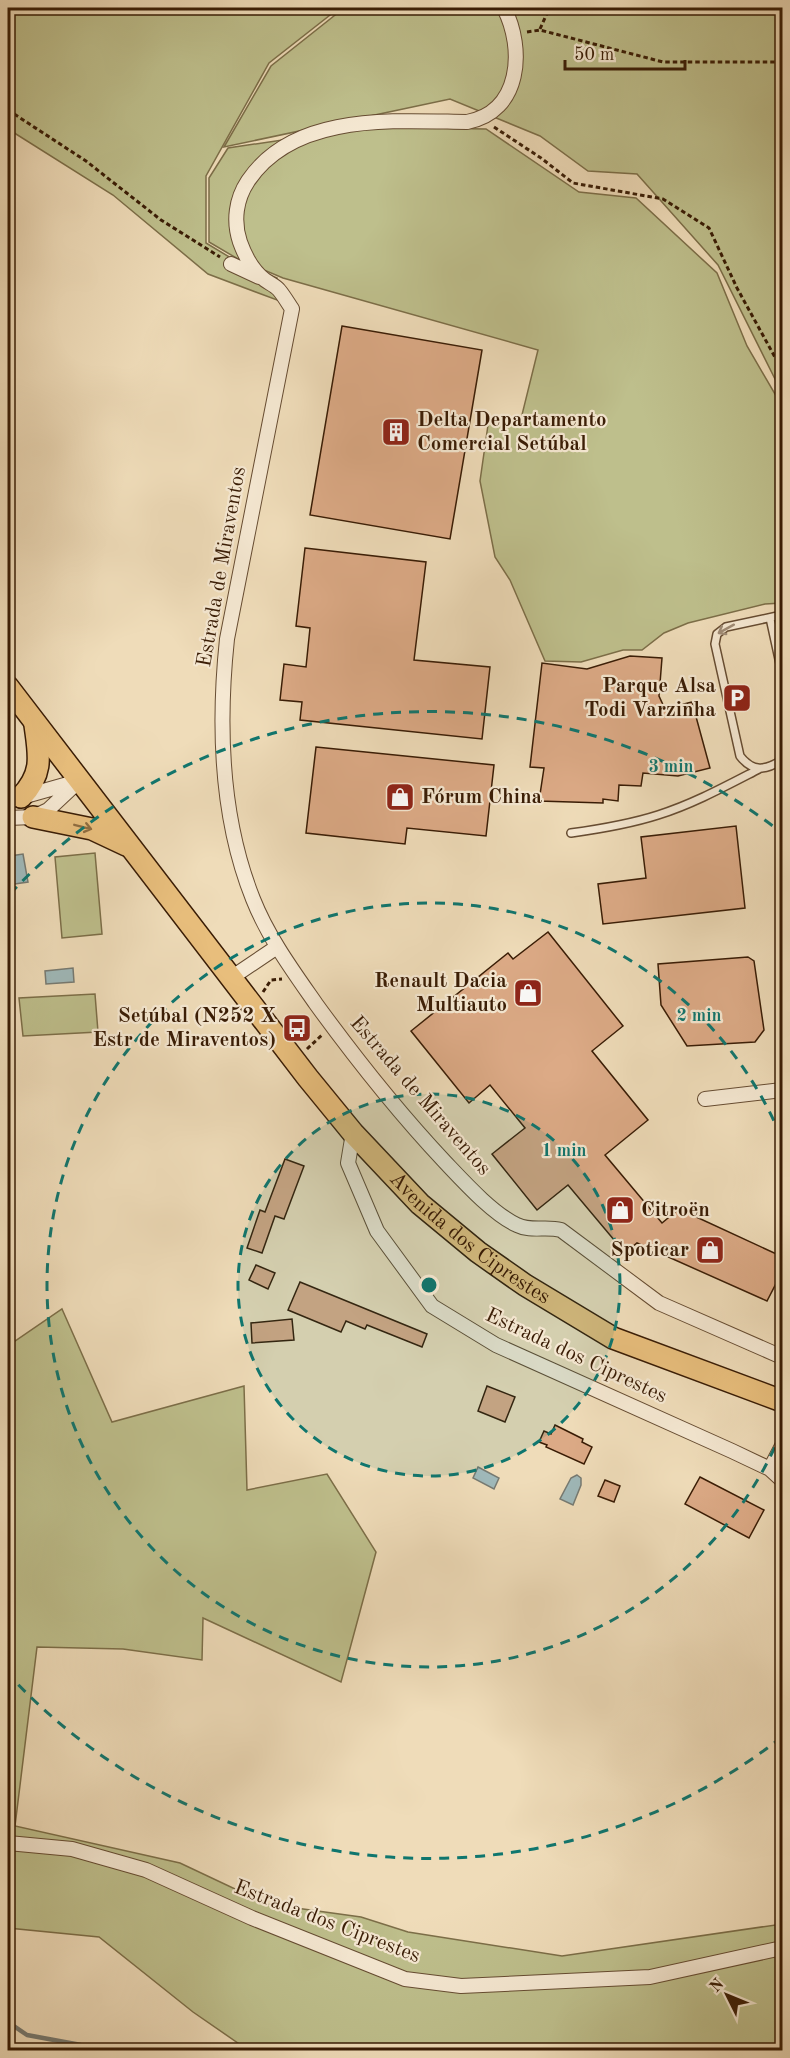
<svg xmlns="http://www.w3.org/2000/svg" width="790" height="2058" font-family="'Old Standard TT',serif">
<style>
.green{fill:#bebf8c;stroke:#7c6e48;stroke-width:1.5}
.water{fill:#9fb9ba;stroke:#767a72;stroke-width:1.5}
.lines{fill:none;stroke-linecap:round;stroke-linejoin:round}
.stream{stroke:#767a72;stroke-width:4.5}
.building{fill:#dcaa86;stroke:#391c05;stroke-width:1.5}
.lane-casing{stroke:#664c32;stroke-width:10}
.street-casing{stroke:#664c32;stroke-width:16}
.primary-casing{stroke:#391c05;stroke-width:24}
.path{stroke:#391c05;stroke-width:3;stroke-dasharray:4.5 3;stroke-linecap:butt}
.lane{stroke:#f5e8d2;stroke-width:7}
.street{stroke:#f5e8d2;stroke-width:14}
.primary{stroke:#e8be7c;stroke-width:21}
.oneway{stroke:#a08c76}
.oneway2{stroke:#906d40}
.ring{fill:none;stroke:#0f766e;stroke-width:3;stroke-dasharray:10 8}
.labels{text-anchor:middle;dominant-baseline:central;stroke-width:4.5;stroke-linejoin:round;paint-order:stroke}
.poi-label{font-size:21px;font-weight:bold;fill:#391c05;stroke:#f5e8d2;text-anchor:end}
.street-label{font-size:21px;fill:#391c05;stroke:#f5e8d2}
.centre{fill:#0f766e;stroke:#f5e8d2;stroke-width:3}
.ring-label{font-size:18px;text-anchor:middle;font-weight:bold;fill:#0f766e;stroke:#f5e8d2;stroke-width:4.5;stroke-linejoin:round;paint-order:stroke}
</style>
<rect width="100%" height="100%" fill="#efdcb9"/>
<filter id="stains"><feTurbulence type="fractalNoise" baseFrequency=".00333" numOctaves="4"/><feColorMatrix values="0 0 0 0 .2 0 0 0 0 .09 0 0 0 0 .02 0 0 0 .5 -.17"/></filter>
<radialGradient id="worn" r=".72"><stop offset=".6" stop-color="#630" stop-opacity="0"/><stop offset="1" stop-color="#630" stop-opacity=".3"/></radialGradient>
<path class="green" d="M8,8h331l-70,55 -63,113v67l30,18 41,17v22l-69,-26 -95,-79 -105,-66z
M344,8h438v385l-64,-128 -81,-91 -49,-3 -48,-35 -90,-37 -226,48 47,-81z
M370,127l116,2 93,63 57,6 81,75 30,73 35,60v197l-17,1 -77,19 -24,10 -22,17h-19l-42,12 -36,-1 -35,-81 -15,-23 -15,-76 9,-63 31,5 18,-73 -255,-72 -45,-19 -29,-17v-64l19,-30z
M95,853l7,81 -40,4 -7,-81z
M95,994l3,38 -75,4 -4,-38z
M62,1309l50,113 132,-36 3,104 80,-16 49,78 -35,130 -138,-64 -1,42 -79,-11 -86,-2 -22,179 165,37 87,41 94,13 47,15 154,24 220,-32v126h-534l-55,-38 -94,-75 -91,-9v-582z"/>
<path class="water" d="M23,854l5,28 -20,3v-7l5,-1 -3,-21z
M73,968l1,14 -28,2 -1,-13z
M478,1467l21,11 -5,11 -21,-11z
M577,1475l4,3v7l-8,20 -13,-6 11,-21z"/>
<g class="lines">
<path class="stream" d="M8,2022l19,13 54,10 125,1 1,4"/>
</g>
<path class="building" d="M342,326l140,24 -32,189 -140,-24z
M305,548l121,14 -12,98 76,7 -8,72 -182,-19 2,-18 -22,-2 4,-36 22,3 4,-39 -14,-2z
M630,656l32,2 -3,38 6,13 27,-7 18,66 -32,8 -35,-3 -2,13 -22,-1 -1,16 -15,-2v4l-64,-2 5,-33 -14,-1 12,-104 45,6z
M316,747l178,18 -8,71 -79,-8 -2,16 -99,-11z
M736,826l9,82 -142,16 -5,-40 48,-6 -5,-41z
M548,932l75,94 -31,25 56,69 -43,35 57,68 17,-14 104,48v13l-16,31 -130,-58 -12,10 -57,-68 -31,25 -45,-56 33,-26 -35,-43 -21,18 -58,-72 97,-78 5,6z
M748,957l6,4 10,69 -9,12 -68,4 -26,-41 -3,-41z
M285,1159l19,7 -20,53 -9,-3 -13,37 -15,-5 13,-38 5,2z
M256,1265l19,8 -7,16 -19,-9z
M300,1282l127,52 -5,13 -55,-22 -2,4 -19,-8 -5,11 -53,-22z
M292,1319l2,21 -42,3 -1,-20z
M487,1386l28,11 -10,25 -27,-11z
M555,1425l28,14 -1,3 10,5 -8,17 -38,-17 1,-2 -8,-3 5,-11 7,3z
M700,1477l64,33 -15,28 -64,-34z
M605,1480l15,6 -6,16 -16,-6z"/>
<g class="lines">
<g class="lane-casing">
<path id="lane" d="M782,615l-56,12 -9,7 -2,10 25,112c13,17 26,14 42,4
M770,618l12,55
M782,787v4
M571,833c29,-4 59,-9 87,-18 35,-11 68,-29 101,-46"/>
</g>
<g class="street-casing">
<path id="street" d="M504,8c21,41 17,104 -37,114 -72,-1 -173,-10 -219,59 -12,18 -15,40 -8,61 5,14 13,29 25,38 4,3 11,6 14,10 5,6 9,13 13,19l-65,330c-9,85 -6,180 26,260 15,38 40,72 63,105 40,55 83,109 129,158 19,20 48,52 72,63 14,7 29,1 44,5l98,73 123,54
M231,264l28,13
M8,801l67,-19
M8,818l25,-1 15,-7 31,-29
M231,978l46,-31
M705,1099l77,-9
M353,1133l-5,30 29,68 55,75 64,39 236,106 38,18 12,11
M770,1469l12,-23
M8,1843l64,6 74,21 106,48 153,61 56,7 189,-9 132,-29"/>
</g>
<g class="primary-casing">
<g id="primary">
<path id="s1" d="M8,687l300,391 45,55 67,71 58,48 47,33 88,53 169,63"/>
<path d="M21,797c23,-24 18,-42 14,-72"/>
<path d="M33,817l59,12 34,16"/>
</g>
</g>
<path class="path" d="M540,29l8,-18 4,-3
M527,32l13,-2 123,32h119
M8,110l78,51 75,59 59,37
M494,127l47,31 32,25 90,16 46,29 28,60 45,82
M263,992l8,-12 11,-1
M307,1049l15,-14"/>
<use href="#lane" class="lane"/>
<use href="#street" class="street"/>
<use href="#primary" class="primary"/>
</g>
<defs><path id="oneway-shaft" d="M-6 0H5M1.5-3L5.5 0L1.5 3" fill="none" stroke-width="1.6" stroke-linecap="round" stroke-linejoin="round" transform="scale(1.5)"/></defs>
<use class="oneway" href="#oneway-shaft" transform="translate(726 629) rotate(151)"/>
<use class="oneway2" href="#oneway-shaft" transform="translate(83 827) rotate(14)"/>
<circle cx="429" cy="1285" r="191" fill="#0f766e" fill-opacity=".12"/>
<g class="ring">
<circle cx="429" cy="1285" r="191"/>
<path d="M782 1431A382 382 0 1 1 782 1139"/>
<path d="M782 1737A573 573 0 0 1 10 1676M10 894A573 573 0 0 1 782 833"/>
</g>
<defs>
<g id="building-square" transform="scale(1.5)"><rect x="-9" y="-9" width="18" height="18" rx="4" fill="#8f2418" stroke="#f5e8d2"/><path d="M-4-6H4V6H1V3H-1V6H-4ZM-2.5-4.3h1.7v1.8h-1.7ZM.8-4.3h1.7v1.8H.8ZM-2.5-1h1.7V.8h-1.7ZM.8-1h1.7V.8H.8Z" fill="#fff"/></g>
<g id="parking-square" transform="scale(1.5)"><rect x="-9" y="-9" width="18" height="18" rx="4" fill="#8f2418" stroke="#f5e8d2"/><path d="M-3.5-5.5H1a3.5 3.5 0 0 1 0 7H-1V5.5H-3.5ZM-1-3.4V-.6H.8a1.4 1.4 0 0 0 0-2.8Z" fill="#fff"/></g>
<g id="shop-square" transform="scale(1.5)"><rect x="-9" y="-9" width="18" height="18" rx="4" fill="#8f2418" stroke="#f5e8d2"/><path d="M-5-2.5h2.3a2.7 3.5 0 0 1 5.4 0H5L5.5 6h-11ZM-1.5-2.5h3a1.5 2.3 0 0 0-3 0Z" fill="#fff"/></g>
<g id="bus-square" transform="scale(1.5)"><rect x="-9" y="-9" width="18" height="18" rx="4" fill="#8f2418" stroke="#f5e8d2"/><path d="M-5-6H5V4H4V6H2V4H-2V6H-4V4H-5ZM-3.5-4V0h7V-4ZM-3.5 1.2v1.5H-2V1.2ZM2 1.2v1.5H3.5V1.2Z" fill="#fff"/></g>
</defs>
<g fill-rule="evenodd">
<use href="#building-square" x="396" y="432"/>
<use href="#parking-square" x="737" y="698"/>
<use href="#shop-square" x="400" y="797"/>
<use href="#shop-square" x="528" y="993"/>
<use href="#bus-square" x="297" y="1028"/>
<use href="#shop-square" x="620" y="1210"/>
<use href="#shop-square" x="710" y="1250"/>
</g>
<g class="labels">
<g class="poi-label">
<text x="417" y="420" text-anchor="start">Delta Departamento<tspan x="417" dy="24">Comercial Setúbal</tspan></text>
<text x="716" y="686">Parque Alsa<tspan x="716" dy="24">Todi Varzinha</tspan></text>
<text x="421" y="797" text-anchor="start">Fórum China</text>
<text x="507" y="981">Renault Dacia<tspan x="507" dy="24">Multiauto</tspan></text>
<text x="276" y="1016">Setúbal (N252 X<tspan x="276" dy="24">Estr de Miraventos)</tspan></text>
<text x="641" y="1210" text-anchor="start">Citroën</text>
<text x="689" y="1250">Spoticar</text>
</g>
<g class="street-label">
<text transform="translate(222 567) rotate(-80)">Estrada de Miraventos</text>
<text transform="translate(420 1096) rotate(49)">Estrada de Miraventos</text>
<text stroke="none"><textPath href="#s1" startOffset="722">Avenida dos Ciprestes</textPath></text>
<text transform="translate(576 1356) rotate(25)">Estrada dos Ciprestes</text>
<text transform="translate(327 1922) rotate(21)">Estrada dos Ciprestes</text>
</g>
</g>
<circle cx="429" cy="1285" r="9" class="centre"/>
<g class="ring-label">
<text x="671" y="772">3 min</text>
<text x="699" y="1021">2 min</text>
<text x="564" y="1156">1 min</text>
</g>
<rect width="790" height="2058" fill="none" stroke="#efdcb9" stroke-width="30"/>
<rect x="9" y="9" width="772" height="2040" fill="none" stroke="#391c05" stroke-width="3"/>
<rect x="15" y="15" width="760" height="2028" fill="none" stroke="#391c05" stroke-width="1.5"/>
<g transform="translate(727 1995) rotate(313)" stroke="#f5e8d2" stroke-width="4.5" paint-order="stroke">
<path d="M0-4.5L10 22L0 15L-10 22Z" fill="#391c05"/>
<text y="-9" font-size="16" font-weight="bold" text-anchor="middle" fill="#391c05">N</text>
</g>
<path d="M565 60v9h120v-9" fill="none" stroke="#391c05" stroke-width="3"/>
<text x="574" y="60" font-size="18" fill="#391c05" stroke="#f5e8d2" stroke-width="4.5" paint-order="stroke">50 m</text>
<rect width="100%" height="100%" filter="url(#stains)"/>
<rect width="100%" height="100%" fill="url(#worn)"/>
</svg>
